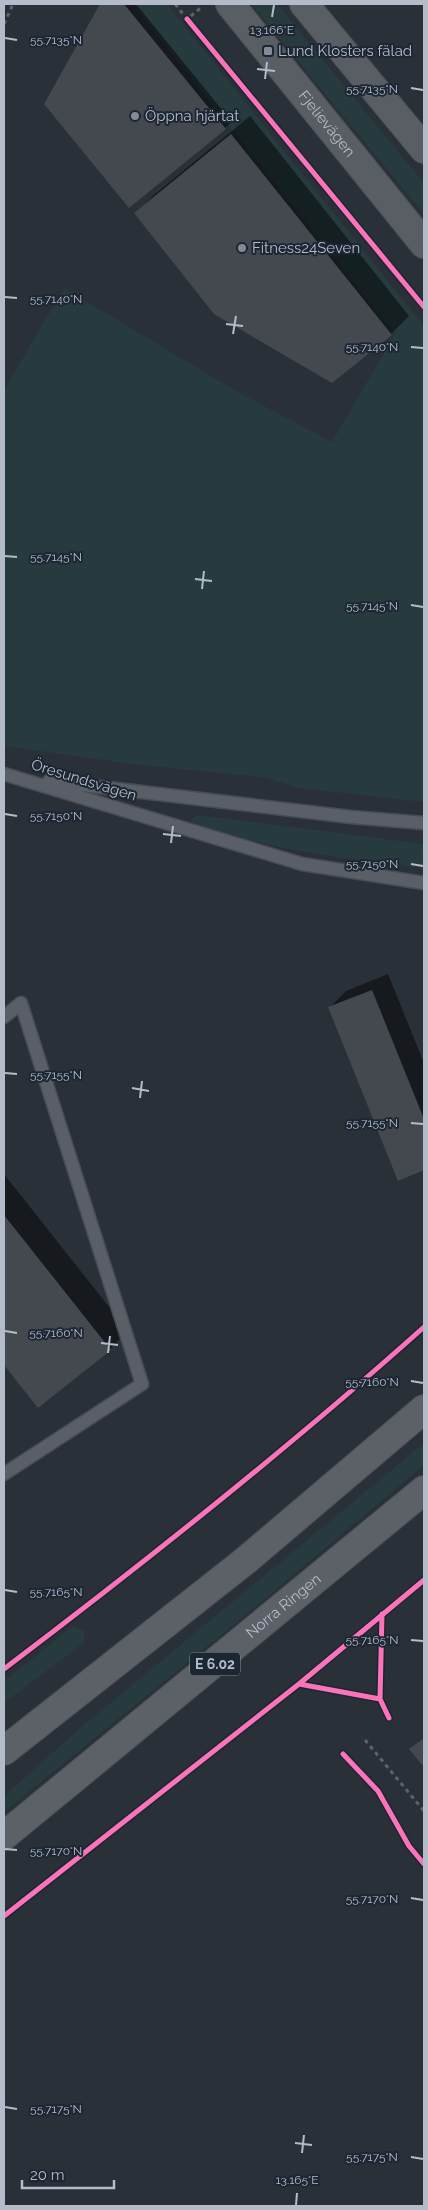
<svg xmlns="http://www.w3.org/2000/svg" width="428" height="2210" font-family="Raleway,sans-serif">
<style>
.green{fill:#273a3e}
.shadow{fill:#0007}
.building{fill:#444950}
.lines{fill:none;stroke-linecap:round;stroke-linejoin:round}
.service-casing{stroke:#484c53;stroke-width:15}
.secondary-casing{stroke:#484c53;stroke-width:30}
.primary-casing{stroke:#484c55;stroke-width:30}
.path{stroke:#5d636a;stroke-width:3;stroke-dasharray:4 4;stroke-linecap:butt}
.service{stroke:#5a5e66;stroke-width:12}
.secondary{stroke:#595d64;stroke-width:28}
.primary{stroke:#5c6168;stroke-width:28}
.cycleway-casing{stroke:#1d2633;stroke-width:8}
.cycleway{stroke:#fb73b8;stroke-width:5}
.ticks{fill:none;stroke:#b4bcc9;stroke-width:2}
.poi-dot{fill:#848b96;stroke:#1d2633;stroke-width:2}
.labels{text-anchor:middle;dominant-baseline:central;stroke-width:4;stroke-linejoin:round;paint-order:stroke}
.shield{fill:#1d2633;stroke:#878f9c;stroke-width:1}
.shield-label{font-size:14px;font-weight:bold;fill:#b4bcc9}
.poi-label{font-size:15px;fill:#b4bcc9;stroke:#1d2633;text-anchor:start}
.street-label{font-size:15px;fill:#b4bcc9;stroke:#1d2633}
.ticks-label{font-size:12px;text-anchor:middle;fill:#b4bcc9;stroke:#1d2633;stroke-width:4;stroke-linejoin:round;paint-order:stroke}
</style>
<rect width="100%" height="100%" fill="#2a3038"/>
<path class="green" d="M132,4h35l257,322v476l-126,-14 -31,-10 -135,-14 -128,-18v-356l60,-102 174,104 94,50 63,-108z
M251,4h26l147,179v31z
M198,815l226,29v24c-61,-6 -116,-14 -177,-28 -17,-4 -45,-7 -57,-20z
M424,1443v22l-182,153 -238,194v-16l74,-66z
M73,1626l11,4 1,12 -81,61v-22z"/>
<path class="shadow" d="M102,4h34l96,118 -103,84 -84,-103z
M250,116l159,200 -18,18 -255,-121 18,-18z
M388,974l36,89v106l-26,10 -68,-172 16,-16z
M4,1174l124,157 -18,18 -72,57 -34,-43z"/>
<path class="building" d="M100,4h24l102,125 -97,79 -85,-104z
M231,134l161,201 -60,48 -118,-69 -80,-101z
M372,990l52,129v51l-26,11 -70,-174z
M4,1215l107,135 -73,58 -34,-43z
M424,1738v29l-15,-18z"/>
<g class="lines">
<g class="service-casing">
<path id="service" d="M4,774l298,90 122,19
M49,781l302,36 73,6
M4,1017l17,-14 121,381 -138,90"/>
</g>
<g class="secondary-casing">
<g id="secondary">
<path id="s1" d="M230,4l194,240"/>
<path d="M304,4l120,145"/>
</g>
</g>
<g class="primary-casing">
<g id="primary">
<path d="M4,1751l241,-190 179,-152"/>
<path id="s2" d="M4,1836l420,-346"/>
</g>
</g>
<path class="path" d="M175,4l12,15 15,-12
M4,24l9,-20
M365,1740l59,71"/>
<use href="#service" class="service"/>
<use href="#secondary" class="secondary"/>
<use href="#primary" class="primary"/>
<g class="cycleway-casing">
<path id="cycleway" d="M187,19l237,288
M382,1614l-2,85 9,19
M4,1669c144,-109 286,-222 420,-342
M299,1684l81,15
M343,1754l35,37 31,55 15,18
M4,1916l295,-232 125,-104"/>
</g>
<use href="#cycleway" class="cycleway"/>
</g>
<path class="ticks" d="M272,17l2,-12M5,38l12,2M257,69l18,2M265,79l2,-17M411,88l12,2M5,297l12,1M226,324l17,2M233,334l3,-18M411,347l12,1M5,556l12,1M195,579l17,2M202,589l2,-18M411,605l12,2M5,814l12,2M163,834l18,2M171,843l2,-17M411,864l12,2M5,1073l12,1M132,1088l17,3M140,1098l2,-17M411,1123l12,1M5,1331l12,2M101,1343l17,2M108,1353l2,-17M411,1381l12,2M5,1590l12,2M411,1640l12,1M5,1849l12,1M411,1898l12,2M5,2107l12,2M295,2143l17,2M302,2153l2,-18M411,2157l12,2M296,2205l1,-12"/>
<g class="poi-dot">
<rect x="263" y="46" width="10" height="10" rx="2.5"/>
<circle cx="135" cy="116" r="5"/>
<circle cx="242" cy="248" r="5"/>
</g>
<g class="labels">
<rect class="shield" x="190" y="1652.5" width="50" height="23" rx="4"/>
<g class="shield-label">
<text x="215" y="1664">E 6.02</text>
</g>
<g class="poi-label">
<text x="278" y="51">Lund Klosters fälad</text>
<text x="145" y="116">Öppna hjärtat</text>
<text x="252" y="248">Fitness24Seven</text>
</g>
<g class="street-label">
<text stroke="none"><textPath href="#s1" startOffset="154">Fjelievägen</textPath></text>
<text transform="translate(84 780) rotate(17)">Öresundsvägen</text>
<text stroke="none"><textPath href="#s2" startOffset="362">Norra Ringen</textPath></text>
</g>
</g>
<g class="ticks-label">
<text x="272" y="34">13.166°E</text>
<text x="56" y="44">55.7135°N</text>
<text x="372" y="93">55.7135°N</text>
<text x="56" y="303">55.7140°N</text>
<text x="372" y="351">55.7140°N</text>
<text x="56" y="561">55.7145°N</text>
<text x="372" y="610">55.7145°N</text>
<text x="56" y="820">55.7150°N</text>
<text x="372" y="868">55.7150°N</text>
<text x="56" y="1079">55.7155°N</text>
<text x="372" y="1127">55.7155°N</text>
<text x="56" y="1337">55.7160°N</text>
<text x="372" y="1386">55.7160°N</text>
<text x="56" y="1596">55.7165°N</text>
<text x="372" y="1644">55.7165°N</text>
<text x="56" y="1855">55.7170°N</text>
<text x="372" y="1903">55.7170°N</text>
<text x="56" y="2113">55.7175°N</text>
<text x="372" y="2161">55.7175°N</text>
<text x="297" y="2184">13.165°E</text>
</g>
<rect width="428" height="2210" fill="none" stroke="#b4bcc9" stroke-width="10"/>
<path d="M22 2180v8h92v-8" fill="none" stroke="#b4bcc9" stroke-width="2.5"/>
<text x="30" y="2180" font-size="15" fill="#b4bcc9" stroke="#1d2633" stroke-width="4" paint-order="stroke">20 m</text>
</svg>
